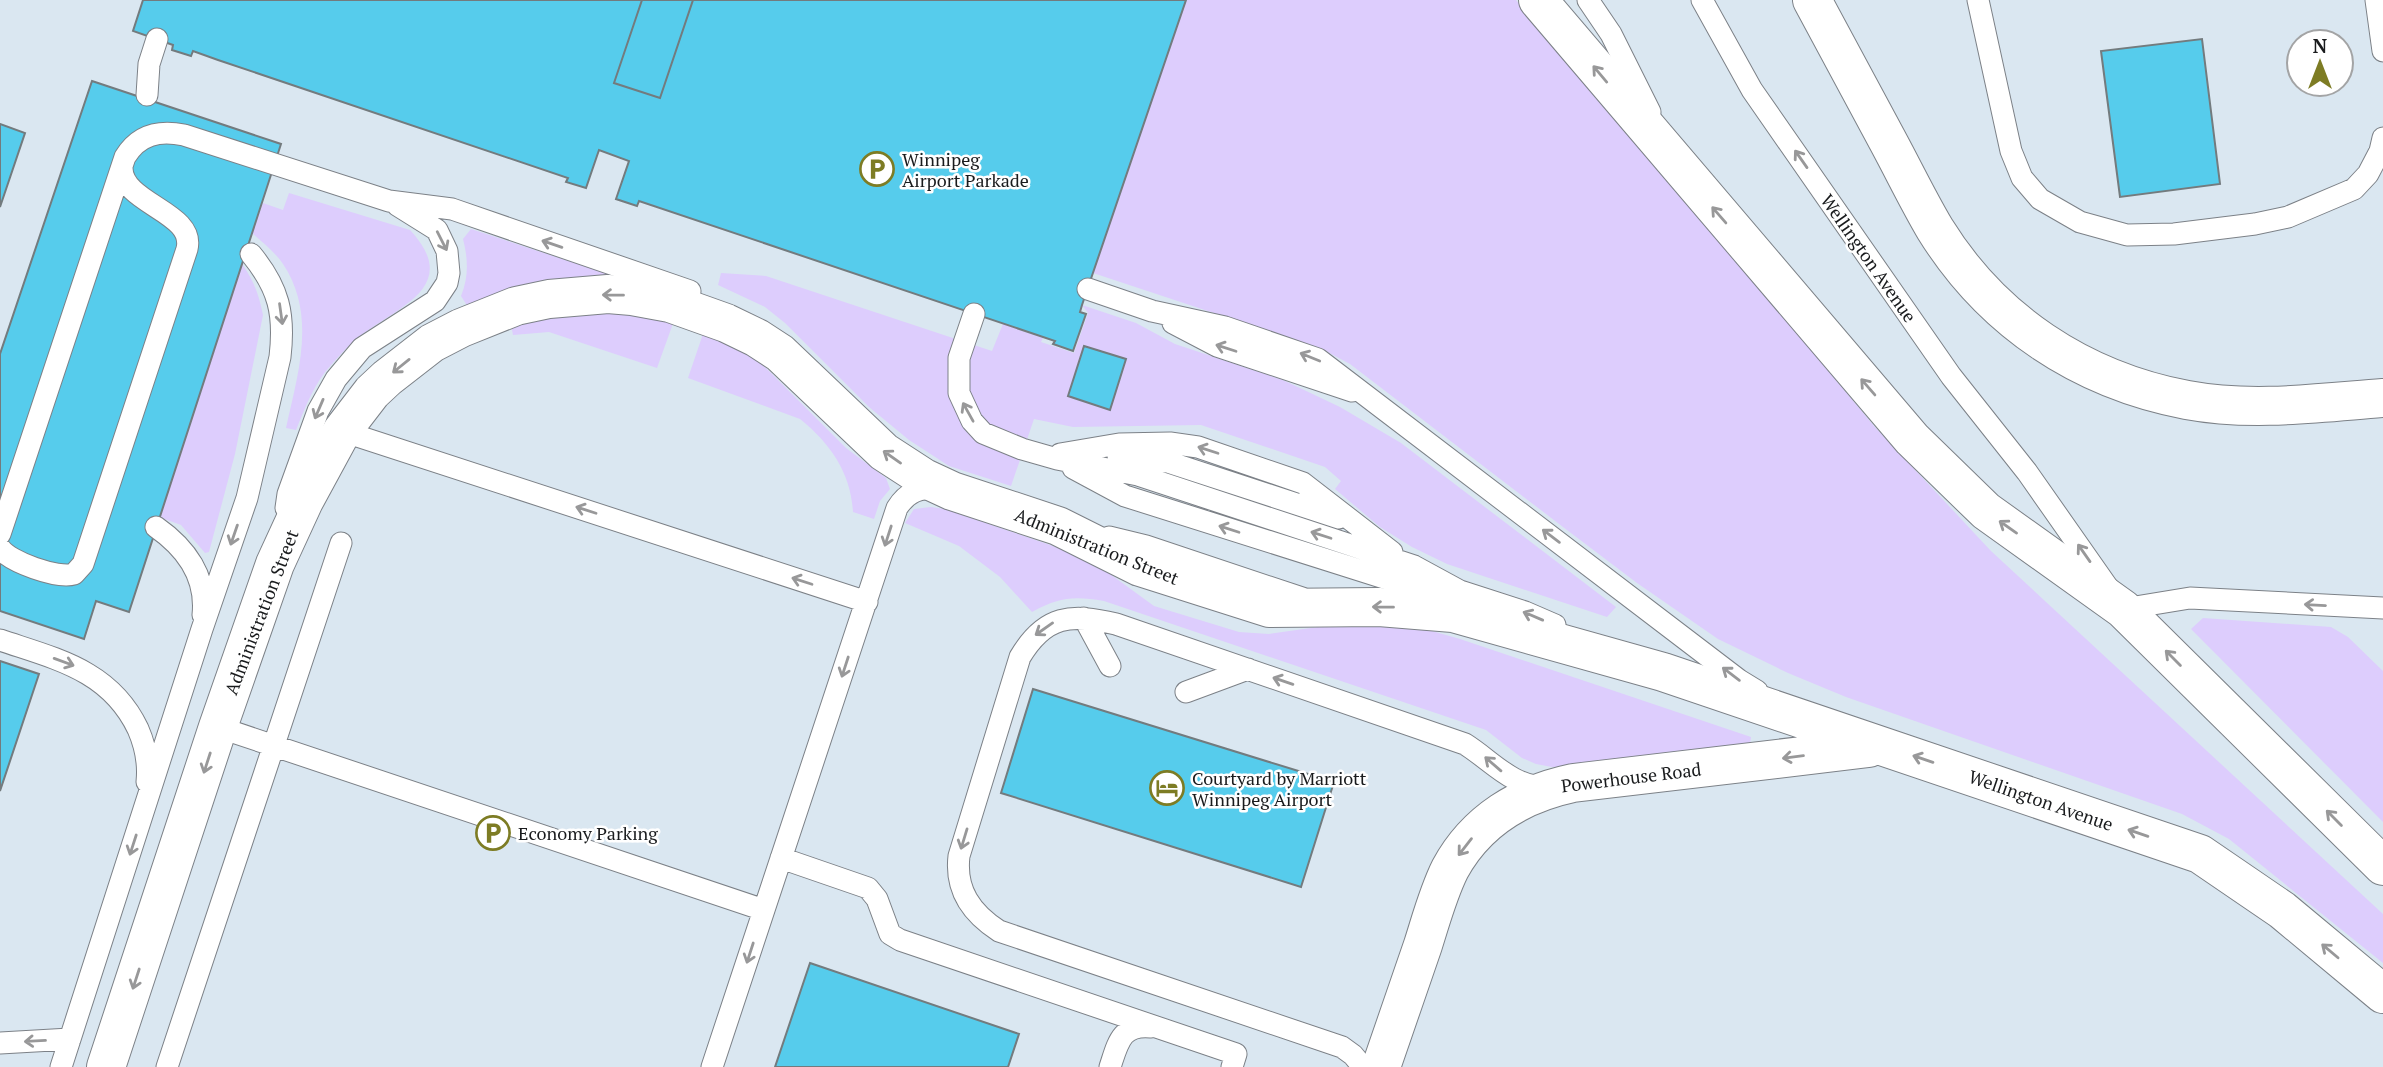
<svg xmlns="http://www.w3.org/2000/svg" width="2383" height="1067" font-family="'PT Serif',serif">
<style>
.built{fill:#dae7f1;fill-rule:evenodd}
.grass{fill:#ddcdfd}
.building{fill:#56ccec;stroke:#737b7e;stroke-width:2}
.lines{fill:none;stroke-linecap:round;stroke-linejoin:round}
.service-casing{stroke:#7c8187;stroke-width:23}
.minor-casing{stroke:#7c8187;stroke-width:40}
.secondary-casing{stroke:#7c8187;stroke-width:40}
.service{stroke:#fff;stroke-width:21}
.minor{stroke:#fff;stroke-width:38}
.secondary{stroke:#fff;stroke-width:38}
.oneway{stroke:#989899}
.labels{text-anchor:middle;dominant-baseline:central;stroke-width:5;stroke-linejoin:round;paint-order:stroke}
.poi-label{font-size:18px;fill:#191b1d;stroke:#fff;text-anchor:start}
.street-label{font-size:18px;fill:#191b1d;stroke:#fff}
</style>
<rect width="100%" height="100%" fill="#eef4fb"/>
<path class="built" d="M0,0h2383v1067h-2383zM2299,42h42v42h-42z"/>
<path class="grass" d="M1186,0h330l228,269 130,157 117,125 392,363v49l-154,-124 -47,-25 -336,-117 -58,-24 -70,-34 -81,-56 -74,-56 -213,-163 -30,-16 -227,-75z
M289,193l121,37c53,57 -13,77 -51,107 -9,7 -19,18 -27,27 -18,19 -26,42 -36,66l-10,-2c12,-55 31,-113 -3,-164 -8,-12 -20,-21 -31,-31l11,-30 20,7z
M471,229l137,45 -2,5 -138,28 -7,-11c8,-20 7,-37 2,-57z
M242,264c12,17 17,31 21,51l-28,139 -26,98 -4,1 -24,-28 -22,-8z
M721,273l45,3 226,75 11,-27 40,14 -2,4 33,11 14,-40 -6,-8 54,18 39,21 108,36 57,27 61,36 215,164 -9,10 -160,-53 -35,-17 -32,-20 -45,-38 6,-8 -16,-14 -124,-42 -128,2 -39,-8 -23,67 -62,-20 -40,-26 -40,-33 -84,-84 -20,-16 -47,-22z
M579,311l96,7 -18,50 -108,-36 -36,3 -2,-10z
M705,328l47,26 94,94 40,30 4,11 -10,12 -6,18 -21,-7c-2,-39 -23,-69 -53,-93l-112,-41z
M931,507l14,2 143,49 66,48 85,26 30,2 70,-10 79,3 42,12 291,98 -1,8 -179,22h-19l-16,-3 -14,-6 -36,-28 -382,-129c-30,-5 -45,-4 -72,11l-32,-35 -41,-31 -54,-23 9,-14z
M2203,618l128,9 17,10 35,34v151l-192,-193z"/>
<path class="building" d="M143,0h1043l-104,305 -2,7 6,2 -13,37 -20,-7 2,-3 -416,-140 -2,5 -21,-7 13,-38 -30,-11 -13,38 -20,-6 2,-4 -350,-118 -25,-9 -2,5 -19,-6 1,-5 -40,-14z
M642,0h51l-33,98 -46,-15z
M2202,39l18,145 -100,13 -19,-146z
M92,81l189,63 -152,468 -33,-11 -12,38 -84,-28v-257z
M0,124l25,9 -25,74z
M1084,346l42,13 -16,51 -42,-14z
M0,661l39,13 -39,117z
M1033,689l301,93 -33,105 -300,-94z
M810,963l209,71 -11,33h-233z"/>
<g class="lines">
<g class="service-casing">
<path id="service" d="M1588,0l23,34 39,78
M1702,0l50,90 199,286 76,96 96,137 67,-11 193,10
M1978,0l33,151 11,27 18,21 40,23 47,13 47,-1 81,-10 33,-7 66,-28 14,-15 12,-23 3,-13
M2376,0l7,51
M147,95l2,-31 8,-25
M1088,289l64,22 73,16 93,32 421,321 18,11
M974,314l-15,44v35l13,28 11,12 39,16 35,10 81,16 276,91 46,25 65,21 30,13
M1173,323l44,23 135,45
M342,431l525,171
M1060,454l59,-10 51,-1 28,4 105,36 89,69
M1118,456l50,6 171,56
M1073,468l52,28 272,86 50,8
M286,508l2,-14 30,-83 18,-32 26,-31 73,-47 12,-18 2,-10 -2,-22 -10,-21 -40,-25
M156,527c30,21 51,50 47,88
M0,534l125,-377c14,-23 34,-27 59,-22l205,66 63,8 238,82
M1109,537l37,9 156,52
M0,548c9,14 58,31 74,26l9,-10 104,-315c9,-37 -65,-45 -65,-81
M1084,618l26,48
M0,640c56,19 110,30 138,89 7,16 11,34 9,53
M1186,692l62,-23
M218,727l546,183
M781,858l87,30 9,11 13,35 10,6 336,114 -4,13
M0,1043l70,-4
M61,1067l141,-438 45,-131 33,-141c5,-43 -1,-69 -29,-103
M167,1067l174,-524
M712,1067l185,-559c10,-16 23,-21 42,-20
M1110,1067c8,-24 11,-43 41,-40
M1363,1067l-10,-12 -11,-8 -343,-116c-28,-18 -44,-41 -40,-75l61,-199c25,-42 51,-44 96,-33l349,120c27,17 47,43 81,43"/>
</g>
<g class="minor-casing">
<path id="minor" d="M1812,0c26,48 52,97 78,145 15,28 29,57 45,84 57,92 146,151 252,171 64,12 131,3 196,-2
M106,1067l112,-340 57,-163 29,-63 38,-70 30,-39 15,-14 45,-35 29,-15 55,-22 33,-7 59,-5 24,2 38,7 56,20 31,15 23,15 104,99 40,26 28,13 106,35 82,41 129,41 110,-1 74,6 210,59 537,182 82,56 101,84
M1381,1067c14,-41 28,-81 42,-122 8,-25 15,-52 27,-76 26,-48 71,-75 123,-86l296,-35"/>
</g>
<g class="secondary-casing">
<path id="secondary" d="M1538,0l374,439 74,72 137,98 260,257"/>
</g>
<use href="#service" class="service"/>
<use href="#minor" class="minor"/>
<use href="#secondary" class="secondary"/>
</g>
<defs><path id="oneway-shaft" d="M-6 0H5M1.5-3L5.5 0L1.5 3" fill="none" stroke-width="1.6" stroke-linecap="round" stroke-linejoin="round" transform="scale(1.75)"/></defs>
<g class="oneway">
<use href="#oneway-shaft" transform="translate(1600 74) rotate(-130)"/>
<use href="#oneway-shaft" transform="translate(1801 159) rotate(-125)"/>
<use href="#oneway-shaft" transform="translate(1719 215) rotate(-131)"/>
<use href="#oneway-shaft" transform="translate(442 241) rotate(63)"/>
<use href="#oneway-shaft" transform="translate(552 244) rotate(-161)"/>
<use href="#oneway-shaft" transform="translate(613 295) rotate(-179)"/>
<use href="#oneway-shaft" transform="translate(281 314) rotate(82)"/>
<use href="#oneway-shaft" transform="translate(1226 348) rotate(-162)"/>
<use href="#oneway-shaft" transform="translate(1310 357) rotate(-158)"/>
<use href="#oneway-shaft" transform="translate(401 366) rotate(141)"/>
<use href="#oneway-shaft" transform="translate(1868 387) rotate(-131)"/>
<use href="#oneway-shaft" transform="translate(319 409) rotate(113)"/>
<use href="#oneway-shaft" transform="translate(968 412) rotate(-119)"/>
<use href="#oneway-shaft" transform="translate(1208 450) rotate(-162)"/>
<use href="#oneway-shaft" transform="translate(892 457) rotate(-145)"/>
<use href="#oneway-shaft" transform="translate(586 510) rotate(-162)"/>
<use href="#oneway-shaft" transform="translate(2008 527) rotate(-145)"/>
<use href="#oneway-shaft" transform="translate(1229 529) rotate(-162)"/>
<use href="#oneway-shaft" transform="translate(234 535) rotate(109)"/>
<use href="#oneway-shaft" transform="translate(1321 535) rotate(-162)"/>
<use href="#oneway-shaft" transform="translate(888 536) rotate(108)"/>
<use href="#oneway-shaft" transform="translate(1551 536) rotate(-143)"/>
<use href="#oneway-shaft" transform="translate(2084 553) rotate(-125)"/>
<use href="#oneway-shaft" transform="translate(802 581) rotate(-162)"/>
<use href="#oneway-shaft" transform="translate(2315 605) rotate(-177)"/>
<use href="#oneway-shaft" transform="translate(1383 607) rotate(-179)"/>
<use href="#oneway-shaft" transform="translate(1533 616) rotate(-157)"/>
<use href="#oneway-shaft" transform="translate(1044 629) rotate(145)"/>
<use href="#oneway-shaft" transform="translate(2173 658) rotate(-135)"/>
<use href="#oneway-shaft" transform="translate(64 662) rotate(20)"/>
<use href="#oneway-shaft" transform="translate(845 667) rotate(108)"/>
<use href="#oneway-shaft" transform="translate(1731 674) rotate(-143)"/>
<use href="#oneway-shaft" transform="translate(1283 681) rotate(-161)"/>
<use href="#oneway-shaft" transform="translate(1793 757) rotate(173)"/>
<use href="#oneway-shaft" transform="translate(1923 759) rotate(-161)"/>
<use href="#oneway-shaft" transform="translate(207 763) rotate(108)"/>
<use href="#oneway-shaft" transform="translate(1493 764) rotate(-139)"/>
<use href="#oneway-shaft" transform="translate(2334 818) rotate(-135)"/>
<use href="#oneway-shaft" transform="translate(2138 833) rotate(-161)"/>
<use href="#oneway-shaft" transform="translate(964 839) rotate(107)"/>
<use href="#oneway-shaft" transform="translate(133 845) rotate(108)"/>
<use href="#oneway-shaft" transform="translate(1465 847) rotate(128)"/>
<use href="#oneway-shaft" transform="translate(2330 951) rotate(-140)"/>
<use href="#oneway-shaft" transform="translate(750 953) rotate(108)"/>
<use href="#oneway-shaft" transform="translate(136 979) rotate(108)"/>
<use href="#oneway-shaft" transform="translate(35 1041) rotate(177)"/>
</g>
<defs>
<g id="parking-ring" transform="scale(1.75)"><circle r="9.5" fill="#fff" stroke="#7d7c24" stroke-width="1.5"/><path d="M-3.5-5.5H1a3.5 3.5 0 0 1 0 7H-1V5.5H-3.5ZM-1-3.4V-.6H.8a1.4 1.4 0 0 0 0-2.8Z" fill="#7d7c24"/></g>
<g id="hotel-ring" transform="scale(1.75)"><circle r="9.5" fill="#fff" stroke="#7d7c24" stroke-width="1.5"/><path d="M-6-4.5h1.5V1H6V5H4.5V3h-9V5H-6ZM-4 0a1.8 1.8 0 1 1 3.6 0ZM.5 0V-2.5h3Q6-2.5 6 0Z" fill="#7d7c24"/></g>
</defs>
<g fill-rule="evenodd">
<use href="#parking-ring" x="877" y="169"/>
<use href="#hotel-ring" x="1167" y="788"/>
<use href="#parking-ring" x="493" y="833"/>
</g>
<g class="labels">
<g class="poi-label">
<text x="902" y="159">Winnipeg<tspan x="902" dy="21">Airport Parkade</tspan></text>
<text x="1192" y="778">Courtyard by Marriott<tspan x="1192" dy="21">Winnipeg Airport</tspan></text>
<text x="518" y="833">Economy Parking</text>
</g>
<g class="street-label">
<text transform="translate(1869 258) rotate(55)">Wellington Avenue</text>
<text transform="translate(1097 546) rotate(22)">Administration Street</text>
<text transform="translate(261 612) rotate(-69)">Administration Street</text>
<text transform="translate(1631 777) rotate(-7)">Powerhouse Road</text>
<text transform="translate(2041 800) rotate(19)">Wellington Avenue</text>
</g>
</g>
<g transform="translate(2320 63)"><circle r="33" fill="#ffffff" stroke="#a3a4a5" stroke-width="2"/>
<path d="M0-5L12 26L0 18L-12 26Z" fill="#7d7c24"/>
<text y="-10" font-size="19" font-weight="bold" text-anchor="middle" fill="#191b1d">N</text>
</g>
</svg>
